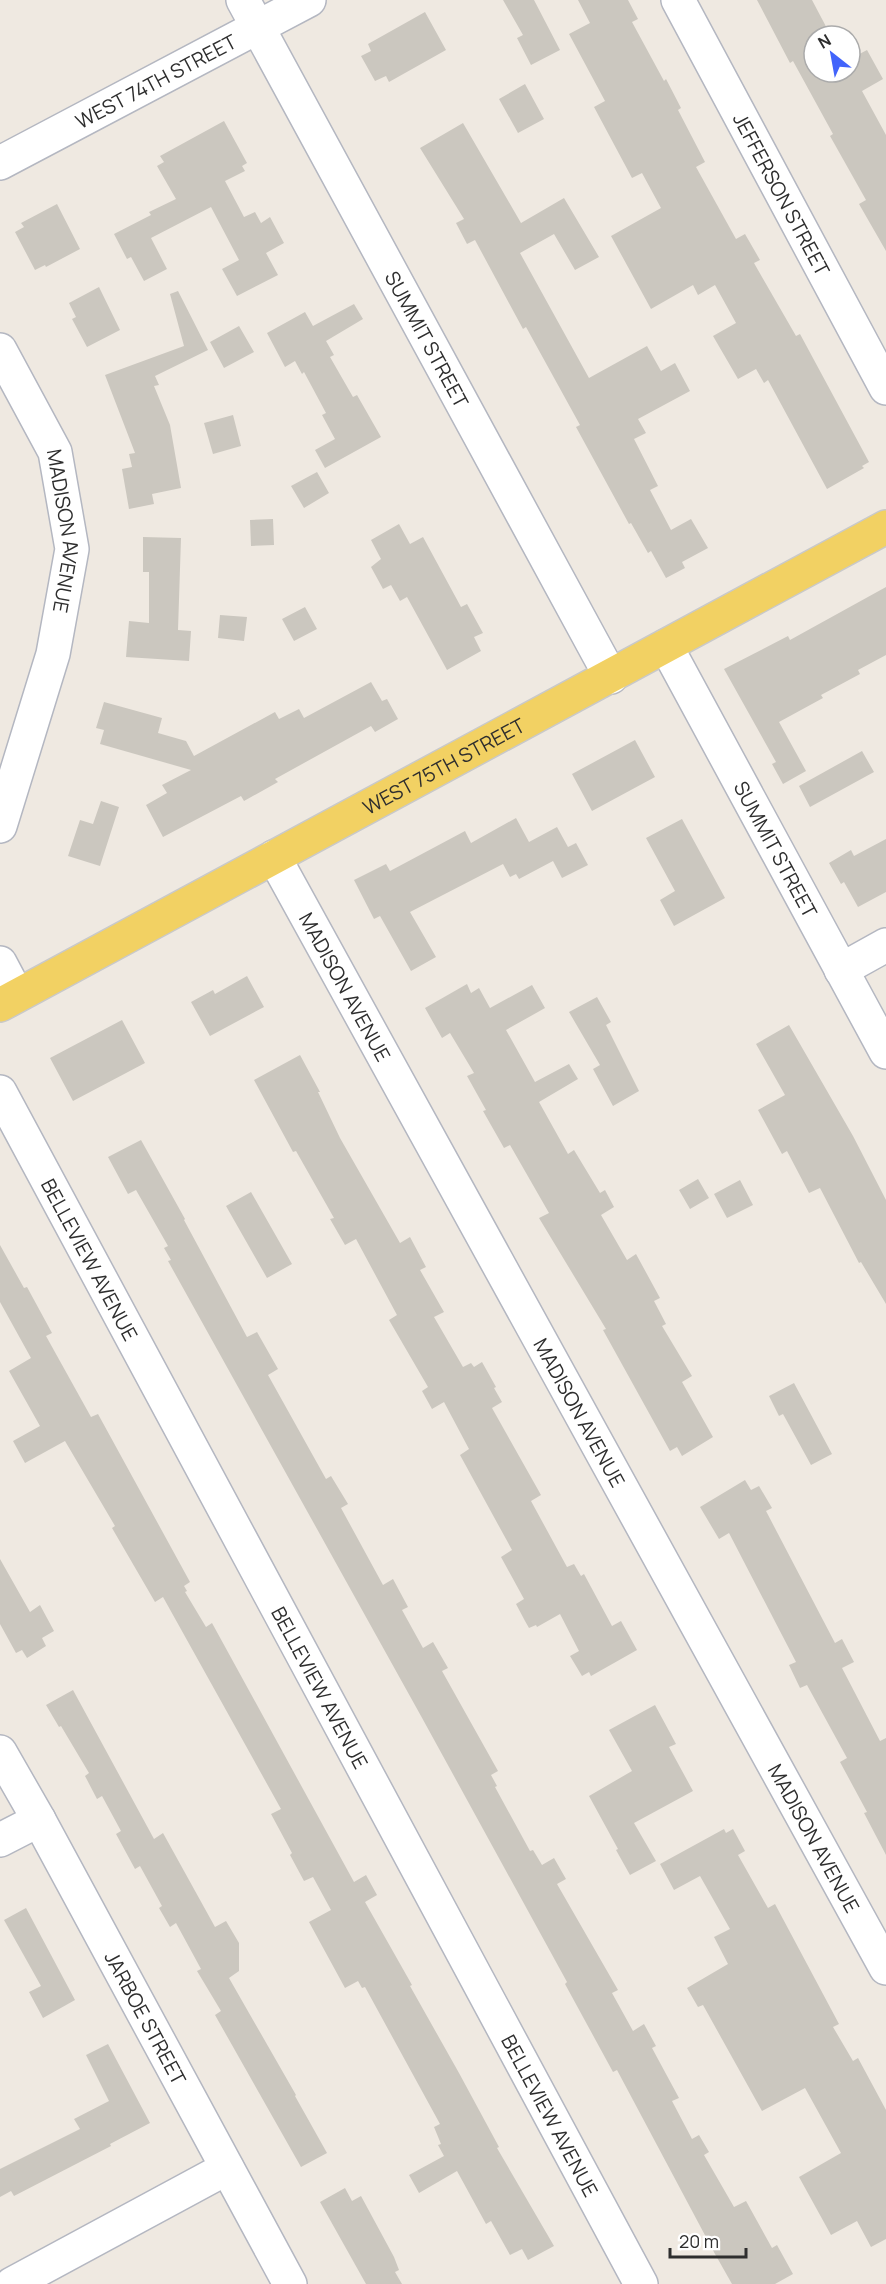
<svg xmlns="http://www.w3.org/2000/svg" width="886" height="2284" font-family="Manrope,sans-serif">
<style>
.building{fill:#cbc7bf}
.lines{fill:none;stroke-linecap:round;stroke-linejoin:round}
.minor-casing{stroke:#b4b7c1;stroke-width:36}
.major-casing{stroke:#c9c9c9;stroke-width:36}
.minor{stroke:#fff;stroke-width:33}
.major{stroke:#f2d163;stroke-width:33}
.labels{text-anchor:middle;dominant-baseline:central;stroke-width:4.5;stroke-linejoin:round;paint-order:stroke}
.street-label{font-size:20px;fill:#2e2e2e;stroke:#fff}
</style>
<rect width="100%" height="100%" fill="#efe9e1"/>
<path class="building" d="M503,0h31l26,50 -29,15 -14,-27 6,-3z
M578,0h50l10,19 -6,3 32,59 2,-2 15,29 -3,2 27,52 -9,5 40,72 9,-5 15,26 -6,3 42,73 4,-2 69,128 -7,4 2,2 -37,21 -59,-109 -4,3 -8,-14 -18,10 -25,-43 23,-13 -21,-38 -17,10 -5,-10 -42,24 -40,-73 50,-28 -19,-35 -10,5 -38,-71 11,-6 -36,-67 21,-11z
M757,0h55l19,36h-17v36h36v-13l17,-9 16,29 -21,12 24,44v116l-27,-47 7,-4 -36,-64 3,-2 -40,-73 -3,2z
M425,12l21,38 -57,32 -3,-6 -11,5 -14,-25 10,-5 -3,-7z
M525,84l19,35 -26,14 -19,-34z
M224,121l23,42 -5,3 3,5 -20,10 19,36 11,-5 6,11 9,-6 14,26 -18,10 12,22 -41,21 -15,-27 17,-9 -28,-53 -60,31 16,31 -23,12 -13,-24 -4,2 -13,-25 37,-19 -2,-3 27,-13 -19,-33 7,-4 -4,-6z
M463,123l58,100 43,-25 35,59 -24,13 -21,-36 -34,19 69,125 58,-32 14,25 14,-8 15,28 -52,28 8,14 -12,6 24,47 -8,4 21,40 20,-11 17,29 -26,14 3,6 -19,10 -15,-27 -3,2 -17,-30 -2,1 -53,-97 4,-2 -54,-98 -3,2 -48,-89 -8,4 -11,-21 8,-4 -44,-71z
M57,204l23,45 -34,18 -1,-2 -10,5 -20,-38 9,-5 -3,-4z
M99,287l21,43 -33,17 -15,-28 4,-2 -7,-14z
M178,291l30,59 -53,26 4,9 -5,1 16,39 11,63 -29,6 2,10 -25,5 -7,-40 10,-2 -3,-13 6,-1 -30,-78 79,-29 -14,-52z
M354,304l9,15 -37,22 8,14 -4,2 23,40 4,-2 24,42 -56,31 -10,-18 20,-11 -13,-24 4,-2 -22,-41 -2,2 -7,-13 -10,6 -18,-34 38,-21 8,14z
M239,326l15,26 -30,16 -14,-26z
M233,415l8,31 -28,8 -9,-31z
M317,472l12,21 -25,15 -13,-22z
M273,519l1,26 -23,1 -1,-26z
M399,524l11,20 13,-7 38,70 6,-3 16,29 -9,4 7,14 -34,19 -40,-73 -7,4 -9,-16 -8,4 -12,-22 10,-8 -10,-19z
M143,537l38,1 -3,92 13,1 -2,30 -63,-4 3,-36 20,2v-51h-6z
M886,587v68l-28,15 2,4 -39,21 2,3 -44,24 27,49 -23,13 -11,-20 4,-2 -52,-93 64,-33 2,4z
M305,607l12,22 -23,12 -12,-22z
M220,615l27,2 -3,24 -26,-3z
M371,682l11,19 5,-2 11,20 -23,13 -4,-6 -96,53 3,3 -34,19 -3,-5 -78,41 -17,-32 21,-12 -5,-8 29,-15 -91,-26 4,-14 -8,-2 8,-26 58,16 -4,15 28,8 8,15 81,-44 4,7 20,-10 5,9z
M635,740l20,37 -63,34 -20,-37z
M862,751l12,21 -64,35 -11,-21z
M101,801l18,6 -19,59 -32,-10 12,-36 13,4z
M516,818l13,24 28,-15 11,20 8,-4 12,22 -26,13 -9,-17 -34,18 -3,-5 -6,3 -7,-13 -93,48 26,45 -25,14 -31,-55 -6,3 -20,-39 32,-16 4,7 75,-40 6,12z
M682,819l43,79 -51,28 -14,-26 15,-9 -29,-53z
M886,839v53l-28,15 -14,-25 -3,2 -12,-21 22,-13 3,6z
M247,976l17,31 -54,29 -19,-34 22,-12 2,4z
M467,984l4,9 8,-5 11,20 42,-23 13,23 -39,22 29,52 34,-18 9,15 -39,23 29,52 6,-4 26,43 5,-3 9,17 -13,8 26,45 9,-6 24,44 -6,3 12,23 -4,2 30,50 -10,6 31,55 -31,19 -5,-9 -7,4 -67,-121 3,-1 -67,-111 10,-5 -39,-68 -6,3 -21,-37 3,-1 -19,-34 7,-3 -24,-40 -8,5 -17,-30z
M597,997l14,25 -5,3 33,66 -26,15 -20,-37 7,-4 -31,-53z
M122,1020l23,43 -72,38 -23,-43z
M789,1025l64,111 33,64v104l-25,-42 -2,1 -39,-75 -11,5 -22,-42 -5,3 -24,-44 27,-15 -29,-51z
M300,1055l20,37h-2l22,46 60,105 10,-6 16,30 -6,3 24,42 -10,5 29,50 8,-4 3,4 8,-5 14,25 -2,1 8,14 -10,6 49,87 -10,6 36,66 7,-3 7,12 3,-2 28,52 9,-5 16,29 -46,26 -2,-4 -7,4 -12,-20 9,-5 -19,-37 -23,13 -1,-2 -7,3 -4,-7 -9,-17 8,-5 -23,-42 11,-7 -52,-95 9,-6 -25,-47 -12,7 -10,-18 6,-4 -39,-67 8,-5 -41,-76 -11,6 -15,-26 4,-1 -38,-67 -3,1 -39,-72z
M141,1140l44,79 -1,1 63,117 10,-5 21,37 -10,6 58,104 5,-3 17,28 -7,4 42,77 10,-6 15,28 -6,3 21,38 10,-6 15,26 -6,3 56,100 -7,4 6,11 -2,1 35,64 3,-1 9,15 12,-7 12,21 -9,5 61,106 -6,3 21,38 11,-7 12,22 -4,2 27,50 -7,3 20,38 7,-4 10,17 -5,3 30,52 12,-6 26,47 5,-3 16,29 -18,10h-43l-17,-30 -98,-184 -4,2 -48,-88 2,-2 -146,-266 -253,-455 3,-1 -7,-12 4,-2 -32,-56 -8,4 -20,-37z
M698,1179l11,19 -19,11 -11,-19z
M740,1180l13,25 -26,13 -13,-24z
M251,1192l41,72 -25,14 -41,-72z
M0,1245l24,43 3,-1 25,46 -6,3 45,81 7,-3 92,168 -6,4 3,5 -2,1 21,35 6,-4 142,259 12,-7 11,20 -12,7 47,83 -2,1 49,87 40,74 -2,1 57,98 -26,14 -6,-11 -12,6 -19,-34 -5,3 -29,-53 -38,22 -10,-18 35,-19 -6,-11 3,-1 -7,-17 6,-3 -75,-137 -3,1 -4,-7 -13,7 -36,-66 22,-12 -18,-33 -9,4 -14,-26 2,-2 -21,-39 10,-5 -118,-212 -8,5 -43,-74 3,-2 -50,-85 -40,22 -12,-22 27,-15 -31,-55 22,-13 -31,-56z
M794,1383l38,71 -21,11 -28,-51 -4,2 -10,-20z
M745,1480l6,10 8,-4 13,22 -6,3 69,132 7,-4 12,23 -12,6 38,73 6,-3v117l-22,-42 3,-1 -27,-50 7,-4 -40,-73 -7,3 -11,-23 7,-3 -67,-129 -10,6 -19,-32z
M0,1559l30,53 10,-7 14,26 -12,7 4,8 -19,12 -5,-8 -6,3 -16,-29z
M73,1690l81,149 9,-6 52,94 11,-6 13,22v28l-10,7 67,117 -1,1 32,57 -26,14 -86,-152 6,-4 -24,-40 4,-2 -25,-46 -6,4 -11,-19 3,-2 -22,-40 -5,3 -19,-35 5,-3 -19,-35 -5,3 -12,-23 4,-3 -28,-47 -2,1 -13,-22z
M655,1705l21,39 -7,3 24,44 -59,32 22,38 -26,14 -14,-25 2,-1 -29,-53 43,-25 -23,-41z
M724,1829l2,4 7,-4 12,22 -7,4 30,53 7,-4 64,120 -6,3 20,34 5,-3 28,52v129l-15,8 -14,-26 -26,14 -32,-58 42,-24 -36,-65 -43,23 -59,-106 -5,2 -11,-19 41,-24 -14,-27 16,-8 -30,-53 -26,14 -14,-26z
M26,1908l49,92 -32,18 -14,-26 12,-6 -37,-66z
M108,2044l42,79 -40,21 1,2 -97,50 -3,-5 -11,6v-28l80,-40 -6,-10 35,-18 -23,-46z
M345,2188l7,13 9,-5 33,61 5,13 -4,2 7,12h-36l-46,-82z"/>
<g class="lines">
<g class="minor-casing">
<g id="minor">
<path id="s1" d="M243,0l368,677"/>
<path id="s2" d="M678,0l208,388"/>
<path id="s3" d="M0,163l309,-163"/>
<path id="s4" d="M0,350l55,102 17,97 -19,105 -53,172"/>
<path id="s5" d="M666,646l220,406"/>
<path id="s6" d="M274,857l612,1111"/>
<path d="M0,963l17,32"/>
<path d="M841,970l45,-25"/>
<path id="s7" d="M0,1092l641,1192"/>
<path id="s8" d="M0,1752l39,68 251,464"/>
<path d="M0,1840l39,-20"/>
<path d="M12,2284l215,-116"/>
</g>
</g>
<g class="major-casing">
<g id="major">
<path id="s9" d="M0,1005l886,-478"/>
</g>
</g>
<use href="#minor" class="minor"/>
<use href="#major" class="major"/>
</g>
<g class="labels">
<g class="street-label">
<text stroke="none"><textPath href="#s3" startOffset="176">WEST 74TH STREET</textPath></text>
<text stroke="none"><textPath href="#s2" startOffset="220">JEFFERSON STREET</textPath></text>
<text stroke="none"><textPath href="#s1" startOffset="386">SUMMIT STREET</textPath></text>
<text stroke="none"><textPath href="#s4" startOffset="196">MADISON AVENUE</textPath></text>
<text stroke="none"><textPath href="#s9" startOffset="504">WEST 75TH STREET</textPath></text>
<text stroke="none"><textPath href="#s5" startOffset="231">SUMMIT STREET</textPath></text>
<text stroke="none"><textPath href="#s6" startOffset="148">MADISON AVENUE</textPath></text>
<text stroke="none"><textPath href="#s7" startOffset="190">BELLEVIEW AVENUE</textPath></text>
<text stroke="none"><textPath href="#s6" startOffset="634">MADISON AVENUE</textPath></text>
<text stroke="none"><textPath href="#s7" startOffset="676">BELLEVIEW AVENUE</textPath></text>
<text stroke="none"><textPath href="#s6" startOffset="1120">MADISON AVENUE</textPath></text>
<text stroke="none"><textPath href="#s8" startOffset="303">JARBOE STREET</textPath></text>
<text stroke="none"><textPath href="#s7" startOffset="1162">BELLEVIEW AVENUE</textPath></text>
</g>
</g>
<g transform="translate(832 54) rotate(329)"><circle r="28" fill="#ffffff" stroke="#ababab" stroke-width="1.5"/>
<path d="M0-4.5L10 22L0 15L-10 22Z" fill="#4264fb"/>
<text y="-9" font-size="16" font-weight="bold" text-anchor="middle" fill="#2e2e2e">N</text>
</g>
<path d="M670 2248v9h76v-9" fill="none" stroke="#2e2e2e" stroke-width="3"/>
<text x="679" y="2248" font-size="18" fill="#2e2e2e" stroke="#ffffff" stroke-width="4.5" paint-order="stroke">20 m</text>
</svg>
